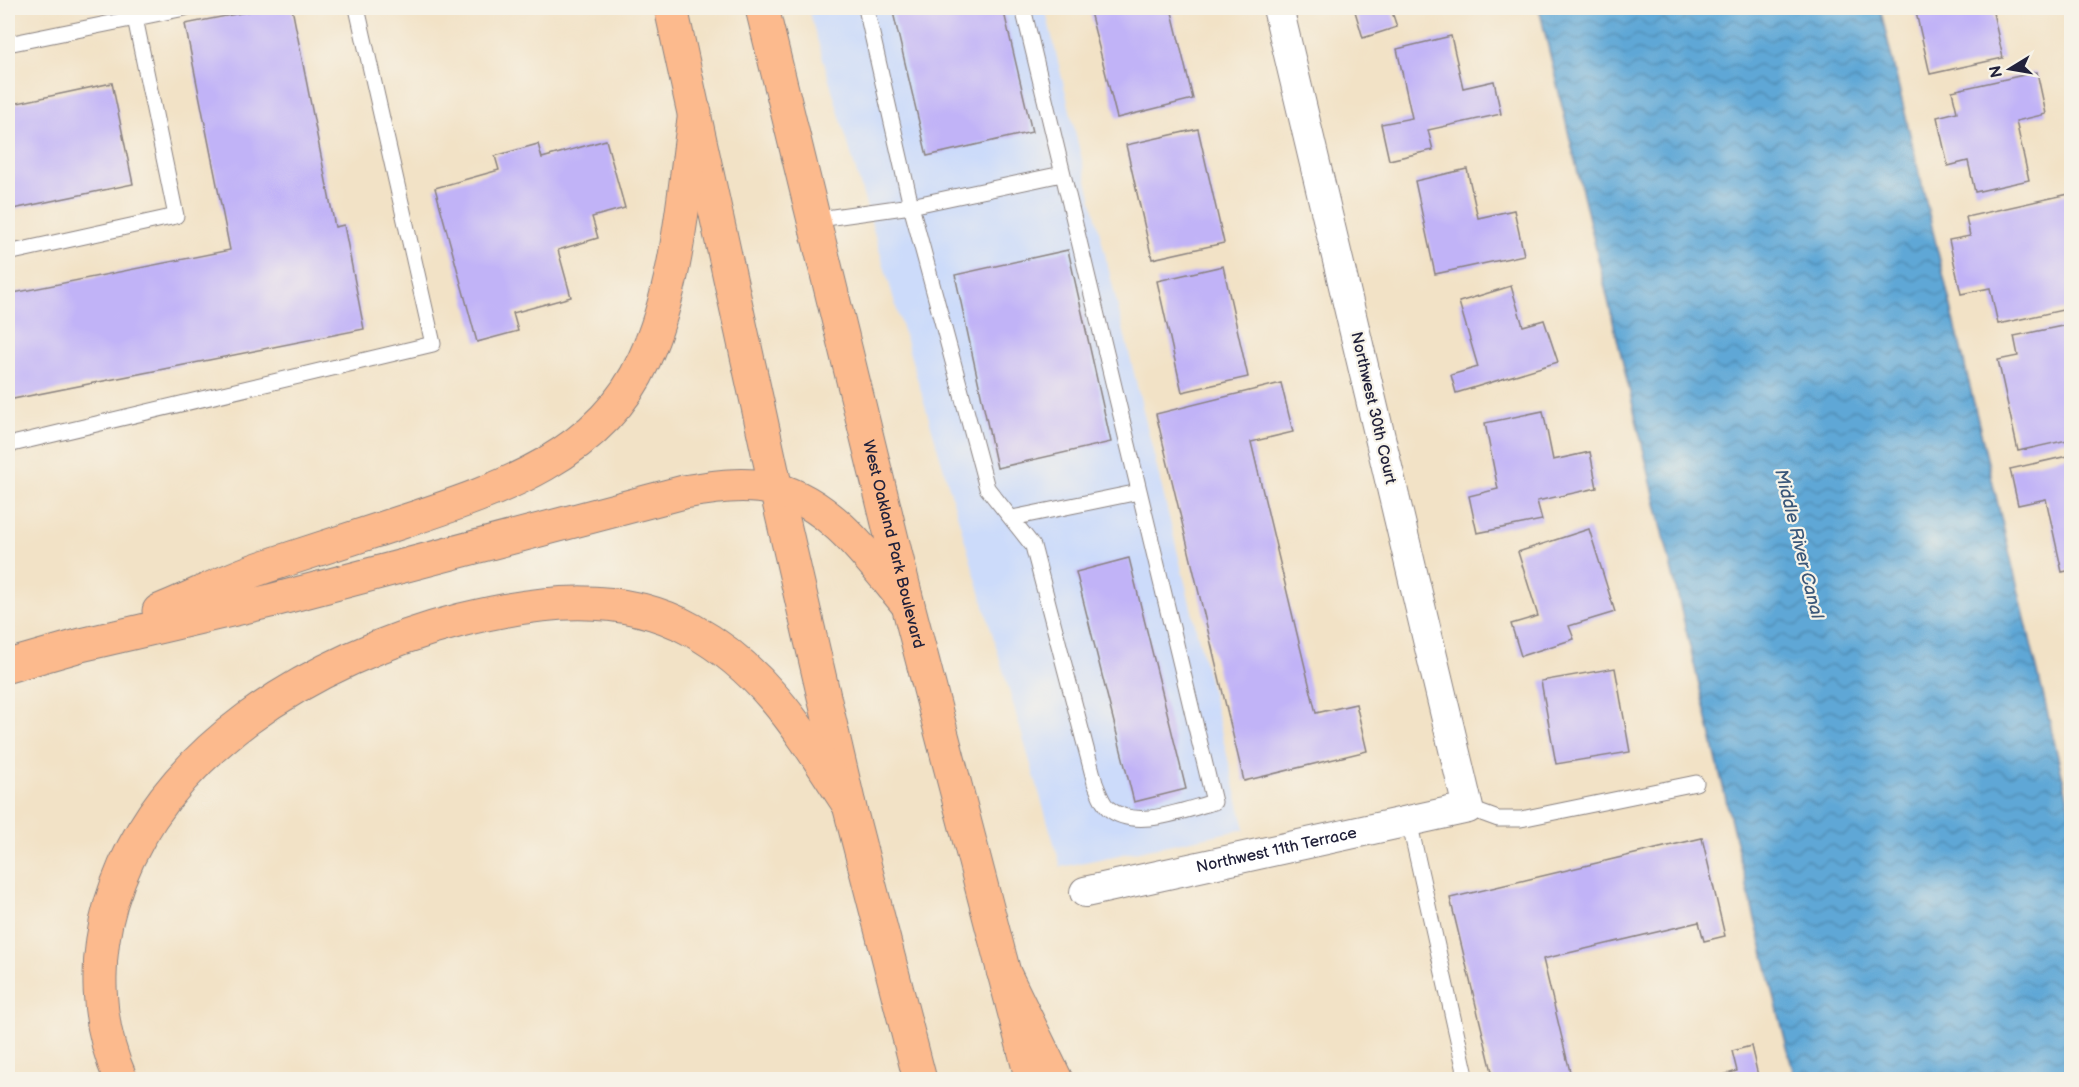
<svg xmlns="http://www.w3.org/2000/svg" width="2079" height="1087" font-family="'Balsamiq Sans',sans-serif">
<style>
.built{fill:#ccdbfa}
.water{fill:url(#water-waves);stroke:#406488;stroke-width:1.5}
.building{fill:#c1b3f7}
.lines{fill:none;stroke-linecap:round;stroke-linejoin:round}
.lane-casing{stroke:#8a8280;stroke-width:17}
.street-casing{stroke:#8a8280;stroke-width:32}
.primary-casing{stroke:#8a8280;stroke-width:35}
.highway-casing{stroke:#8a8280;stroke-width:35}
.lane{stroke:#fff;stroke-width:15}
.street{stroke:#fff;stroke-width:30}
.primary{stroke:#fcba8d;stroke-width:33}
.highway{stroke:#fcba8d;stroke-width:33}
.labels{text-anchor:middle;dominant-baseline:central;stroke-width:4.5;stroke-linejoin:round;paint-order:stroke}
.street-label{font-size:16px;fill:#22223b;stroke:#f7f3e8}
.water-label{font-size:18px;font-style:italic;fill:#3a5779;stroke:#f7f3e8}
</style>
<defs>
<pattern id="water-waves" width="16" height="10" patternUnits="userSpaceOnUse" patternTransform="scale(1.5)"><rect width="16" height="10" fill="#5fa7d6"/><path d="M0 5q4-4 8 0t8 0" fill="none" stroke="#4e88af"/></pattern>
</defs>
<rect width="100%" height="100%" fill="#f7f3e8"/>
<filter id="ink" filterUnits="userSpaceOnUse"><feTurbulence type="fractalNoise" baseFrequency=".0167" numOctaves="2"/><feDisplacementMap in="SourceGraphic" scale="12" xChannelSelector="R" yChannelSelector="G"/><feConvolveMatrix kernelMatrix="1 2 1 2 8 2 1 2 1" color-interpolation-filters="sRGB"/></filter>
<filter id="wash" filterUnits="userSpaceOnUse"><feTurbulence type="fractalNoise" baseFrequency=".008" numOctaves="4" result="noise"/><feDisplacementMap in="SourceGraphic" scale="24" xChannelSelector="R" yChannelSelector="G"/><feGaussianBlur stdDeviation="1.35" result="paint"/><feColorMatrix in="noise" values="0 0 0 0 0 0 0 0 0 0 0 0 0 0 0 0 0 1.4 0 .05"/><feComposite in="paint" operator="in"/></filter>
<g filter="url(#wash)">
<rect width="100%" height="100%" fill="#f2e2c6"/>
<path class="built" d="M808,8h237l200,821 -184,38z"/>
<path class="water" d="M1539,8h341l191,804v267h-276l-54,-216z"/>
<g id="blocks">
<path class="building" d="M267,8h25l43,219 9,-2 20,104 -356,71v-106l222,-44 -45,-226z
M892,8h111l29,124 -105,24z
M1089,8h82l22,91 -76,19z
M1354,8h51l-13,4 5,15 -34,11z
M1915,8h77l11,50 -73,16z
M1451,36l12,52 31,-7 7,33 -73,16 5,20 -44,10 -8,-36 31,-6 -15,-69z
M2037,72l9,42 -30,7 13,59 -54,12 -7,-31 -20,5 -11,-49 20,-5 -5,-21z
M112,83l21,101 -125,26v-105z
M1198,129l26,114 -72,16 -26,-114z
M606,140l19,68 -33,9 6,21 -40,12 13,47 -58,16 5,18 -41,11 -42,-154 64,-18 -4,-14 43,-12 4,14z
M1467,169l11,49 36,-8 10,45 -89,19 -20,-93z
M2069,194l3,13v101l-74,16 -8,-36 -29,6 -12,-54 21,-4 -4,-19z
M1068,250l43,192 -114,26 -42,-193z
M1223,266l25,111 -66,15 -25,-111z
M1511,286l12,40 21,-6 14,42 -102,31 -5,-18 27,-8 -19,-65z
M2072,324v115l-54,12 -20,-91 20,-4 -4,-20z
M1281,383l12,49 -42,10 65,271 40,-9 11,47 -123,30 -88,-367z
M1543,411l10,49 37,-8 7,36 -60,13 5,19 -65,13 -8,-37 29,-7 -13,-66z
M2072,455v115l-10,2 -16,-73 -28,6 -8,-36z
M1589,529l26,83 -46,14 5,13 -53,17 -10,-32 27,-8 -20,-64z
M1129,558l57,231 -52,13 -58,-230z
M1615,668l15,84 -74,12 -15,-83z
M1702,838l23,98 -21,5 -5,-19 -156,37 29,121h-78l-44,-182z
M1751,1046l8,34h-53l31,-9 -5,-20z"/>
</g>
</g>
<g filter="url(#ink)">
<use href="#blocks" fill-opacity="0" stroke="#8a8280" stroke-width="1.5"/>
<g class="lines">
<g class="lane-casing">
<path id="lane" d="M1023,8l191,794c-31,8 -79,29 -106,6 -6,-5 -10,-18 -13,-25l-62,-237 -46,-58 -76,-282 151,-32
M8,44l177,-36
M812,220l99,-14 -45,-198
M8,253l168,-37 -41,-198
M8,445l425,-101 -76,-336
M1012,518l127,-26
M1468,808l30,11h23l175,-36
M1409,821l58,259"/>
</g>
<g class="street-casing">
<g id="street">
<path id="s1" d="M1085,892l383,-84 -190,-800"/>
</g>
</g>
<g class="primary-casing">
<g id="primary">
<path d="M671,8l105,481 73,316 71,275"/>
<path id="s2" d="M762,8l146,597 124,475"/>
</g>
</g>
<g class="highway-casing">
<path id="highway" d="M159,611c35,-14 69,-32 105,-44 46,-15 92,-30 138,-45 93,-31 198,-64 242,-162 35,-77 39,-165 51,-248
M8,666l73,-21 189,-44 414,-109c30,-5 60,-10 91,-3 57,14 97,73 133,116
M1003,971l53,109
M121,1080c-25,-56 -27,-119 -10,-177 46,-153 203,-245 350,-283 76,-19 159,-30 231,10 75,41 112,107 157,175"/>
</g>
<use href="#lane" class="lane"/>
<use href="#street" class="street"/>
<use href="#primary" class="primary"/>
<use href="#highway" class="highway"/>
</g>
</g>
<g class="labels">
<g class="street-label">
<text transform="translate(1373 408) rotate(77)">Northwest 30th Court</text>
<text stroke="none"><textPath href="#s2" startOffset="552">West Oakland Park Boulevard</textPath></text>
<text stroke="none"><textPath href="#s1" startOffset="196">Northwest 11th Terrace</textPath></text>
</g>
<g class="water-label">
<text transform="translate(1799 544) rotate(76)">Middle River Canal</text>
</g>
</g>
<rect width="2079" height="1087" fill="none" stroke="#f7f3e8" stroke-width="30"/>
<g transform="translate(2010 69) rotate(259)" stroke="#f7f3e8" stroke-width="4.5" paint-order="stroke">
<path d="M0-4.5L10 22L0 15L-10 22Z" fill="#22223b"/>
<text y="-9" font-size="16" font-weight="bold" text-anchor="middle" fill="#22223b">N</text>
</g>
</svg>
